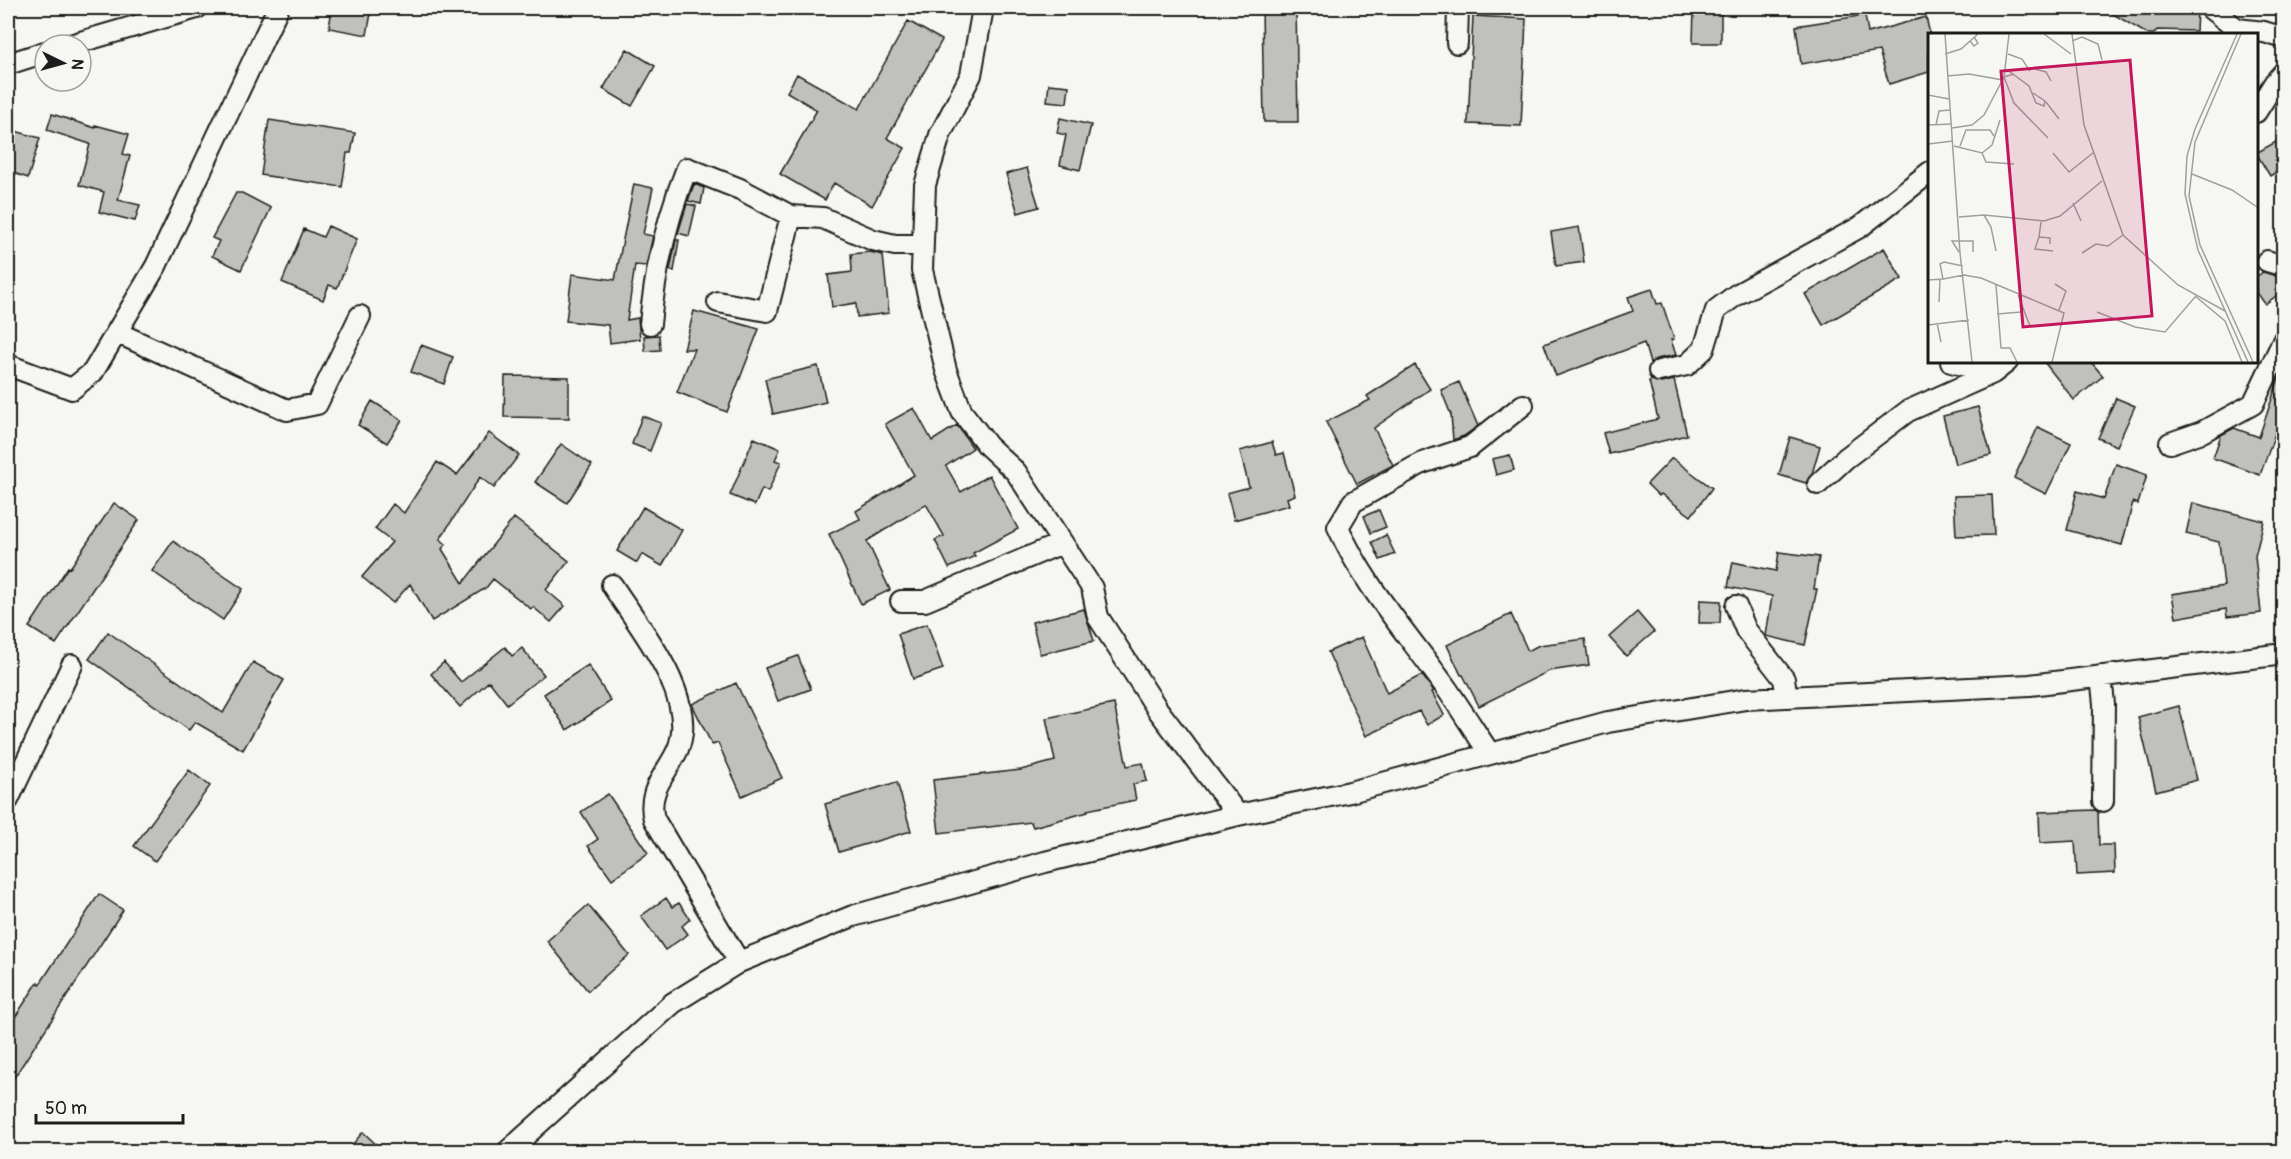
<svg xmlns="http://www.w3.org/2000/svg" width="2291" height="1159" font-family="Pangolin,sans-serif">
<style>
.building{fill:#c0c0bd;stroke:#1c1c1c;stroke-width:1.5}
.lines{fill:none;stroke-linecap:round;stroke-linejoin:round}
.minor-casing{stroke:#1c1c1c;stroke-width:24}
.minor{stroke:#f6f6f2;stroke-width:20}
.inset-road{fill:none;stroke:#9f9f9c;stroke-width:1.5}
.view{fill:#c2185b;fill-opacity:0.15;stroke:#c2185b;stroke-width:3}
.inset-edge{fill:none;stroke:#1c1c1c;stroke-width:3}
</style>
<rect width="100%" height="100%" fill="#f6f6f2"/>
<filter id="ink" filterUnits="userSpaceOnUse"><feTurbulence type="fractalNoise" baseFrequency=".0167" numOctaves="2"/><feDisplacementMap in="SourceGraphic" scale="12" xChannelSelector="R" yChannelSelector="G"/><feConvolveMatrix kernelMatrix="1 2 1 2 8 2 1 2 1" color-interpolation-filters="sRGB"/></filter>
<g filter="url(#ink)">
<path class="building" d="M332,8h40l-5,27 -38,-7z
M1262,8h34l2,114h-34z
M1694,8h27v35h-28z
M2103,8h67l-1,2h28l-1,21 -39,-1 -3,4h-7z
M1865,15l3,18 58,-16 3,13v42l-40,12 -10,-33 -78,13 -5,-38z
M1473,16l53,3 -5,107 -53,-2z
M908,21l34,19 -55,98 18,10 -33,58 -38,-23 -9,17 -45,-26 37,-64 -30,-18 10,-18 62,35z
M627,49l28,17 -23,40 -29,-17z
M1049,84l20,2 -2,17 -20,-2z
M52,114l43,14v-3l34,9 -6,20 7,2 -12,44 22,5 -5,16 -36,-9 5,-20 -25,-7 11,-41 -43,-14z
M1060,118l31,7 -11,45 -20,-5 6,-30 -9,-2z
M269,120l86,13 -4,20h-4l-5,34 -81,-12z
M8,129l32,9 -12,40 -20,-7z
M2283,138v30l-13,8 -14,-23z
M1027,168l12,39 -21,6 -12,-39z
M634,184l19,4 -10,46 10,2 -7,30 -11,-1 -8,55 11,-2 2,21 -30,4 -2,-18 -42,-4 6,-47 43,6z
M694,184l10,4 -3,16 -13,-3z
M236,193h6l29,15 -30,62 -29,-14 7,-15 -7,-3z
M687,204l9,2 -7,30 -11,-3z
M328,226l29,13 -20,49 -8,-3 -6,15 -41,-18 22,-53 19,8z
M1579,227l5,35 -28,4 -5,-34z
M676,240h3l-5,31 -4,-1z
M1884,248l18,31 -79,46 -18,-31z
M870,252l13,3 6,58 -32,4 -1,-14 -24,4 -4,-32 24,-3 -1,-18z
M2263,272l17,5 3,6v8l-18,13 -9,-13v-14z
M1652,289l5,15 5,-1 12,36 -3,1 5,15 -20,4 -6,4 -6,-20 -88,33 -12,-32 89,-33 -5,-14z
M694,311l65,18 -32,83 -50,-20 17,-43h-10z
M659,335l1,15 -15,1 -1,-15z
M421,345l32,12 -9,27 -33,-12z
M2044,362h47l12,14 -29,24z
M1415,365l15,24 -56,39 19,37 -36,19 -31,-62 44,-22 -3,-4z
M818,366l8,36 -53,12 -8,-35z
M2281,372l2,1v51l-4,-1 -19,52 -47,-17 8,-23 13,-7 25,9z
M505,376l64,1v41l-65,-1z
M1652,380l9,3 13,-3 13,55 -78,19 -6,-21 55,-14 -9,-38z
M1459,382l19,44 -14,10 -11,4 -2,-25 -10,-25z
M2116,398l19,8 -18,40 -19,-8z
M372,401l30,19 -15,23 -29,-18z
M1978,407l13,48 -36,9 -12,-48z
M914,408l18,33 25,-16 16,23 -27,18 15,26 28,-17 29,54 -45,24 2,3 -26,12 -14,-28 9,-4 -18,-32 -59,37 23,49 -29,14 -32,-70 31,-15 -4,-8 58,-36 -29,-51z
M642,416l19,7 -11,28 -18,-7z
M2038,427l33,16 -25,51 -32,-16z
M489,433l30,22 -25,33 -14,-11 -40,62 6,5 -4,5 21,34 51,-65 55,43 -23,29 19,16 -14,16 -18,-15 -2,2 -38,-30 -7,9 -54,33 -22,-37 -17,19 -31,-26 30,-35 -17,-13 18,-25 11,9 33,-51 20,13z
M1790,437l30,9 -8,28 -6,9 -27,-8z
M754,438l26,11 -5,11 6,2 -13,30 -6,-3 -7,16 -25,-10z
M1272,442l4,13 8,-2 11,42 -8,3 2,7 -55,15 -7,-27 22,-6 -9,-36z
M561,444l31,21 -25,38 -32,-21z
M1510,455l4,15 -18,5 -4,-16z
M1672,458l40,30 -21,28 -30,-22 -2,2 -12,-12z
M2116,464l31,11 -9,29 -5,-2 -11,43 -55,-15 10,-39 27,8z
M1992,495l2,40 -38,1 -2,-40z
M114,503l25,17 -83,124 -27,-17 39,-60 2,1z
M2193,503l71,18 -9,35 6,57 -34,4 -1,-8 -50,9 -4,-24 52,-8 -5,-44 -33,-8z
M643,507l39,23 -20,36 -20,-12 -5,9 -20,-12z
M1379,510l7,17 -15,6 -7,-17z
M1386,535l9,19 -15,6 -8,-18z
M173,541l70,48 -20,31 -71,-49z
M1779,552l40,5 -5,32h3l-12,56 -39,-9 6,-40 -44,-9 5,-25 43,9z
M1700,600l21,1 -1,22h-21z
M1084,609l10,32 -54,13 -8,-32z
M1637,612l17,20 -28,24 -17,-19z
M1511,614l17,37 11,-6 46,-6 4,26 -40,6 -70,35 -16,-31h-2l-14,-30z
M927,624l16,45 -30,10 -15,-45z
M108,632l115,81 30,-51 31,18 -41,70 -48,-28 -6,8 -100,-71z
M1362,637l25,56 35,-18 12,16 -2,1 12,23 -17,10 -8,-14 -53,25 -38,-84z
M505,647l7,9 10,-8 22,27 -37,29 -18,-23 -29,26 -29,-33 13,-12 17,20z
M798,656l13,33 -33,12 -13,-33z
M588,665l23,36 -44,29 -23,-36z
M736,683l46,95 -40,18 -24,-53 -6,2 -20,-41z
M1114,704l13,62 16,-3 4,18 -14,3 3,16 -49,10 1,2 -55,15 -2,-5 -92,11 -6,-53 88,-10 34,-9 -9,-43z
M2179,706l18,74 -41,11 -18,-74z
M189,770l21,16 -55,75 -21,-15z
M897,782l14,49 -72,21 -14,-48z
M608,794l40,59 -36,26 -24,-33 10,-7 -17,-27z
M2095,810l3,2 1,33h15l1,28 -38,2 -2,-34 -35,2 -1,-31z
M99,894l24,16 -115,177v-59l30,-46 2,2z
M666,898l6,9 7,-4 11,16 -8,7 6,8 -23,16 -24,-34z
M588,905l41,50 -41,36 -41,-50z
M363,1132l21,20h-38z"/>
<g class="lines">
<g class="minor-casing">
<path id="minor" d="M983,8l-12,67 -31,60 -15,50 -3,85 24,100 16,42 26,34 28,26 76,116 6,29 60,93 80,105
M2210,8l27,21 27,3 20,6
M1457,43l1,-35
M70,45l127,-37
M8,64l37,-12
M2256,112l19,-30 9,-10
M2267,261l17,5
M718,302l49,9 24,-95 32,2 50,22 22,5h27
M650,324c5,-54 17,-106 37,-156l53,21 51,27
M118,333l169,77 30,-6 43,-88
M1951,362l42,11 14,-11
M8,365l64,24 21,-17 63,-106 122,-258
M1659,371l28,-6 17,-16 12,-39 20,-15 124,-68 70,-55
M2170,443l32,-11 51,-28 31,-65
M1818,484l28,-26 62,-47 85,-38
M612,585c26,41 87,112 66,164 -10,24 -32,41 -24,70l85,143
M901,601h24l137,-58
M1736,606l10,24 38,49 3,18
M2101,676l3,28 -1,97
M1490,754c-14,-21 -28,-43 -43,-65 -37,-53 -83,-102 -109,-162l15,-25 69,-39 48,-16 53,-42
M8,800l64,-135
M507,1152l166,-149 66,-41 114,-46 192,-54 193,-47 112,-23 258,-70 138,-23 284,-14 254,-31"/>
</g>
<use href="#minor" class="minor"/>
</g>
</g>
<g transform="translate(1928 33)">
<rect width="330" height="330" fill="#f6f6f2"/>
<path class="inset-road" d="M17,1l15,219 12,109M116,1l27,20M144,1l12,91 39,110 55,50 47,26M309,1l-42,95 -8,27 -2,38 13,56 50,112M313,1l-46,108 -6,54 11,49 53,117M42,8l4,5 4,-3 -4,-6M144,8l10,-4 16,7 4,16M17,21l16,-5 17,-15M80,21l14,5 8,12M103,35l15,4 5,9M78,36l23,17 7,17 8,3 1,-5 -12,-8M86,41l-10,3 10,26 34,35M19,43l22,-2 34,6M0,62l21,4M118,69l13,17M0,92l24,-1M8,92l3,-14 11,-1M24,95l20,-3 12,-10 20,-38 5,-43M0,111l25,-3M26,113l28,7 10,-8 8,-25M32,113l6,-16h24l4,6M54,120l4,9 28,2M125,120l16,19 24,-19M264,141l40,16 25,17M145,170l8,18M56,182l7,12 5,24M31,184l25,-2 60,6 16,-5 42,-35M113,189l-2,15 11,1v6M111,204l-4,12 18,2M31,219l-7,-11h21v11M154,220l14,-9 12,2 15,-11M15,246l21,-4 17,3 83,35 -12,49M0,247l15,-1 -3,-15 4,-2 19,4M127,251l11,7 -7,19M68,252l5,63h9l7,14M90,262l12,31M267,263l30,25 17,41M11,269l1,-23M169,279l38,15 30,5 30,-35M69,281l24,-2M9,290l4,19M0,292l41,-5"/>
<path class="view" d="M202,27l22,256 -129,11 -22,-256z"/>
<rect width="330" height="330" class="inset-edge"/>
</g>
<rect width="2291" height="1159" fill="none" stroke="#f6f6f2" stroke-width="30"/>
<rect x="15" y="15" width="2261" height="1129" fill="none" stroke="#1c1c1c" stroke-width="2" filter="url(#ink)"/>
<g transform="translate(63 63) rotate(95)"><circle r="28" fill="#f6f6f2" stroke="#9f9f9c" stroke-width="1.5"/>
<path d="M0-4.5L10 22L0 15L-10 22Z" fill="#1c1c1c"/>
<text y="-9" font-size="16" font-weight="bold" text-anchor="middle" fill="#1c1c1c">N</text>
</g>
<path d="M36 1114v9h147v-9" fill="none" stroke="#1c1c1c" stroke-width="3"/>
<text x="45" y="1114" font-size="18" fill="#1c1c1c" stroke="#f6f6f2" stroke-width="4.5" paint-order="stroke">50 m</text>
</svg>
